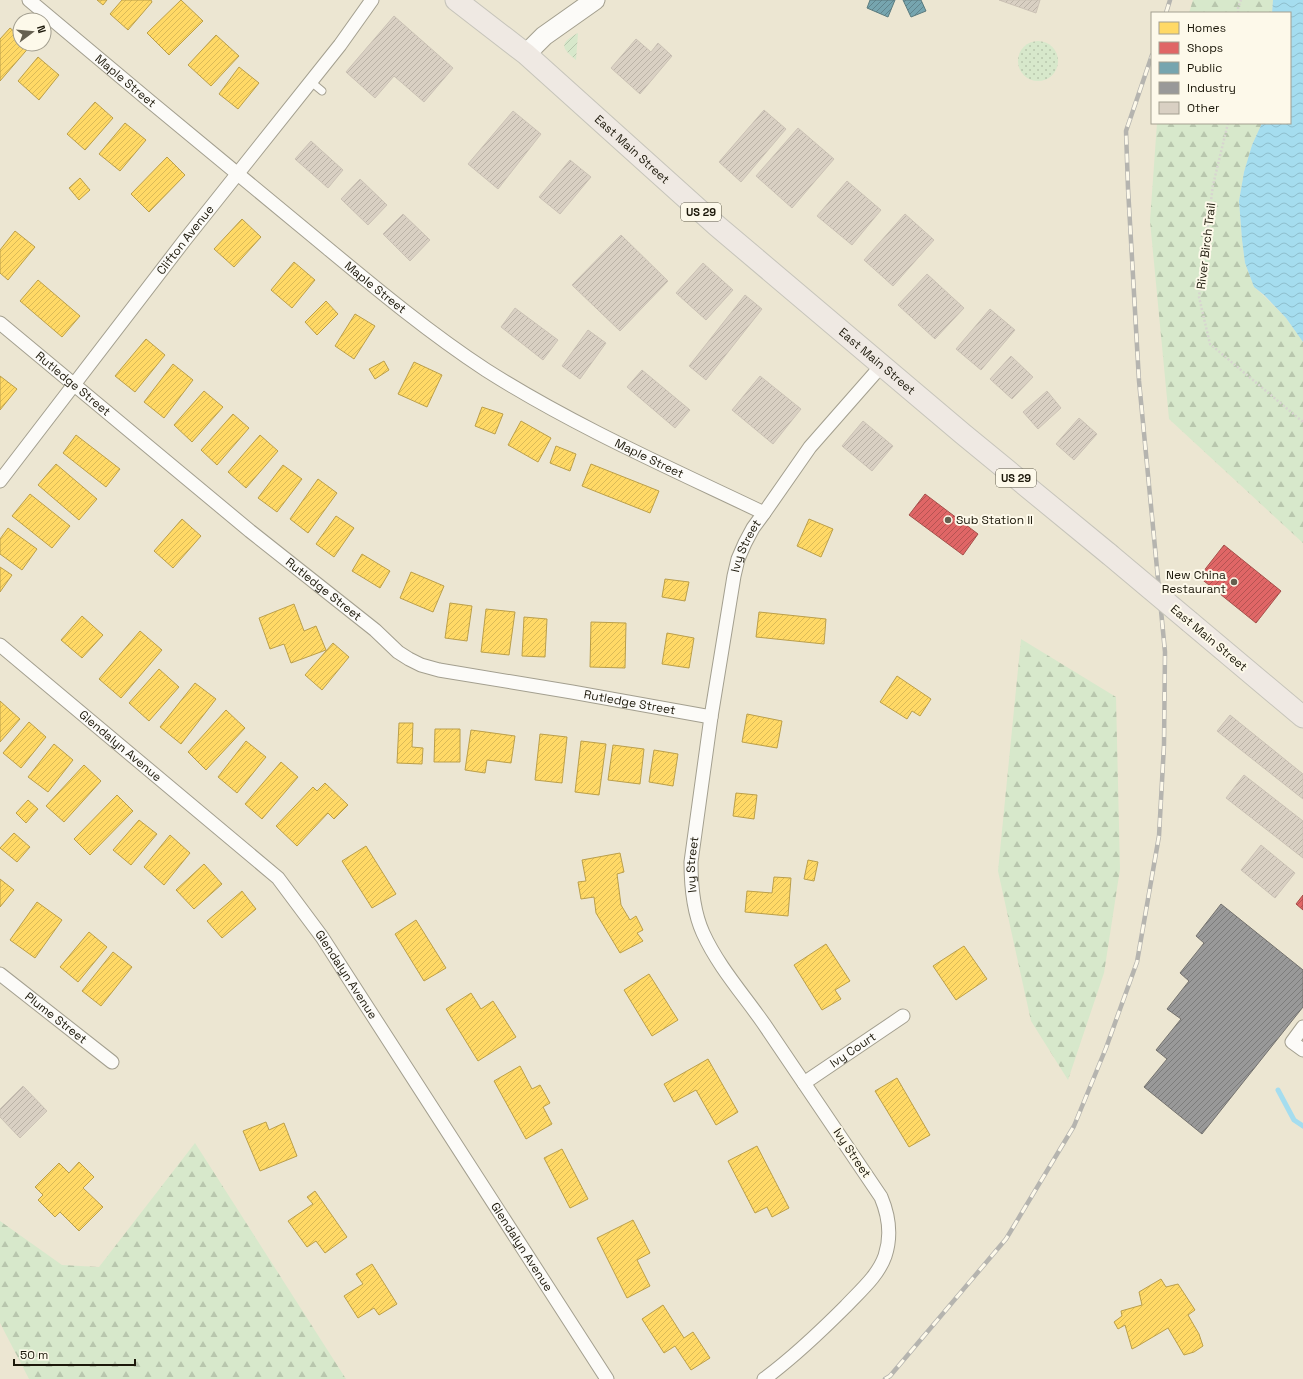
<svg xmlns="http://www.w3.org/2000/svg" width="1303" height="1379" font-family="'Space Grotesk',sans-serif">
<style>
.grass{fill:url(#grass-dots)}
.forest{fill:url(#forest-firs)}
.garden{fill:url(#garden-furrows)}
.water{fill:url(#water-waves)}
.homes{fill:url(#homes-hatch);stroke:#bb9f4a}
.shops{fill:url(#shops-hatch);stroke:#a54f4a}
.public{fill:url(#public-hatch);stroke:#5b7b7e}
.industry{fill:url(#industry-hatch);stroke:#74726e}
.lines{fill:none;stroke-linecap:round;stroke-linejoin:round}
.stream{stroke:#a5ddef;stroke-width:5}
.building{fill:url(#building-hatch);stroke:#cbc2b5}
.lane-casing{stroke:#a39f8f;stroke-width:9}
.street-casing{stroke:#a39f8f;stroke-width:15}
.secondary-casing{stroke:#a39f8f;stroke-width:21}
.primary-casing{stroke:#c6c4ba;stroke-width:23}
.path{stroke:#d7d5cf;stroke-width:2.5;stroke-dasharray:2 2;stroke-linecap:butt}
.lane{stroke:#fcfbf8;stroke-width:7}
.street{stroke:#fcfbf8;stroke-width:13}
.secondary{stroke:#fcfbf8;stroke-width:19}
.primary{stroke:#efe9e3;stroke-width:21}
.rail-casing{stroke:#b5b4af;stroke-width:4.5}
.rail{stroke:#fdf9ea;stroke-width:3;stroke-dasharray:9;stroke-linecap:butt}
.primary-bridge-casing{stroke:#c6c4ba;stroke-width:23;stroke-linecap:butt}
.primary-bridge{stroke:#efe9e3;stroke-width:21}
.poi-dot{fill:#656050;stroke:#fdf9ea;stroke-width:1.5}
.labels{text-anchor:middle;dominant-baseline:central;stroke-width:4;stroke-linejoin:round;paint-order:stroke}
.shield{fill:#fdf9ea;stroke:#605c4d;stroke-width:1}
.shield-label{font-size:11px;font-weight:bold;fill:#1c180a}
.street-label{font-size:12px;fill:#1c180a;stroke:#fdf9ea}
.poi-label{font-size:12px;fill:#1c180a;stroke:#fdf9ea;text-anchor:start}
</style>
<defs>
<pattern id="grass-dots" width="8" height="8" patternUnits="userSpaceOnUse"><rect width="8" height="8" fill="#d7e8cb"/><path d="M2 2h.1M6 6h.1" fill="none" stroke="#b8c6ad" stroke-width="1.8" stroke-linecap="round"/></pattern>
<pattern id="forest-firs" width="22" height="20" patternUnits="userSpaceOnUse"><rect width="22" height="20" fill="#d7e8cb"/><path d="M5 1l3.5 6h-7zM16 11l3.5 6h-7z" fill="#b8c6ad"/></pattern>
<pattern id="garden-furrows" width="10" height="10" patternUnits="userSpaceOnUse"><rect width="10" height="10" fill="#d7e8cb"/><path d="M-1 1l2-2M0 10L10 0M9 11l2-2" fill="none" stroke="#b8c6ad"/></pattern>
<pattern id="water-waves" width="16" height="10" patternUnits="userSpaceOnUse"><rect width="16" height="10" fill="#a5ddef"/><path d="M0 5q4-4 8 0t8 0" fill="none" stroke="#8dbdcc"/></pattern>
<pattern id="homes-hatch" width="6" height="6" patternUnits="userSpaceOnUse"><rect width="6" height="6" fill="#ffd966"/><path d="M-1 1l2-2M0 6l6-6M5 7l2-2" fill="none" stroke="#daba57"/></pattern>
<pattern id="shops-hatch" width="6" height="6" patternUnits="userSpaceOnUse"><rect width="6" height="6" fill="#e06666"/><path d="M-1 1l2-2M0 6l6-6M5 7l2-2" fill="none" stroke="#b55352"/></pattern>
<pattern id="public-hatch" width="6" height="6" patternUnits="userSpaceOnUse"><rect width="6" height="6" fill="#76a5af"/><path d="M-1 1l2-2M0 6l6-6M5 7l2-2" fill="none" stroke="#60858d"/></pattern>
<pattern id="industry-hatch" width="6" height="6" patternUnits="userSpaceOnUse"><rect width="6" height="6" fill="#999"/><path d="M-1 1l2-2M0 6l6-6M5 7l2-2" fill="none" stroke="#7c7c7b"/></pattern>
<pattern id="building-hatch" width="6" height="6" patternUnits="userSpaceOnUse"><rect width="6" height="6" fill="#d9d0c3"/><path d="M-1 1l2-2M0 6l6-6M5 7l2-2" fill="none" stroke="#bab2a6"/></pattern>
</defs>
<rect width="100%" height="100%" fill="#ece6d2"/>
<path class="grass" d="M1018 61a20 20 0 1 1 40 0a20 20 0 1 1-40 0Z"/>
<path class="forest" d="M1193,0h80l-1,13h-83z
M1157,123h105l-10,22 -8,27 -5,29 3,39 3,23 9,24 9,8 23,23 17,24v201l-134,-124 -19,-198z
M1021,639l95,58 4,172 -16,104 -36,107 -37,-59 -33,-150z
M195,1143l151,236h-317l-29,-56v-102l62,44 37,2z"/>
<path class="garden" d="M578,33l-2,27c-16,-13 -16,-17 2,-27z"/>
<path class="water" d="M1273,0h30v342l-17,-24 -22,-23 -10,-8 -9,-24 -3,-23 -3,-39 5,-29 8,-27 10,-22h28v-110h-18z"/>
<path class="homes" d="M97,0h10l-4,5z
M122,0h29l1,2 -24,28 -18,-16z
M181,0l22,21 -34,34 -22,-22z
M10,28l10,8v8h9l2,1 -31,36v-42z
M216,35l23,21 -28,30 -23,-21z
M38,57l21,18 -20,25 -21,-19z
M239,67l20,16 -21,26 -19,-15z
M95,102l18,16 -28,32 -18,-16z
M125,123l21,17 -26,31 -21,-17z
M167,157l18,18 -36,37 -18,-18z
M80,178l10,12 -11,10 -10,-12z
M242,219l19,18 -27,30 -20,-18z
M15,231l20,16 -27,33 -8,-7v-23z
M294,262l21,18 -23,28 -21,-18z
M38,280l42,36 -18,21 -42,-36z
M326,301l12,13 -21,21 -12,-13z
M355,314l20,12 -21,33 -19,-13z
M146,339l19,16 -30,37 -20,-16z
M384,361l5,9 -14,9 -6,-10z
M414,362l28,13 -15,32 -29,-13z
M173,364l20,16 -29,38 -20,-16z
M0,376l17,13 -17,21z
M204,391l19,16 -31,35 -18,-17z
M482,407l21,7 -8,20 -20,-8z
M233,414l16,14 -32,37 -16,-15z
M521,421l30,17 -13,24 -30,-17z
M76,435l44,34 -14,18 -43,-34z
M260,435l18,16 -32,37 -18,-16z
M556,446l20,8 -6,17 -20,-8z
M56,464l41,35 -18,21 -41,-35z
M591,464l68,27 -9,22 -68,-27z
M283,465l19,14 -25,33 -19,-14z
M318,479l19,14 -29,40 -18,-14z
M30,494l40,32 -18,22 -40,-32z
M336,516l18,12 -20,29 -18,-13z
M182,519l19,17 -28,32 -19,-17z
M809,519l24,10 -12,28 -24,-11z
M8,528l29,21 -15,21 -22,-16v-15z
M362,554l28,17 -10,17 -28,-17z
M0,567l12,8 -12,17z
M411,572l33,14 -11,26 -33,-14z
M665,579l24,3 -4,19 -23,-4z
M450,603l22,3 -5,35 -22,-3z
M294,604l10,27 12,-5 10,24 -35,13 -7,-19 -14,5 -11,-31z
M486,609l29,3 -6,43 -28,-3z
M759,612l67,7 -2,25 -68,-7z
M82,616l21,19 -21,23 -21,-18z
M524,617l23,2 -2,38 -23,-1z
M591,622l35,1 -1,45 -35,-1z
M140,631l22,19 -41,48 -22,-19z
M667,633l27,5 -5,30 -27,-4z
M333,643l16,14 -27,33 -17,-15z
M159,669l20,18 -30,34 -20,-18z
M897,676l34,23 -11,17 -8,-5 -5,8 -27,-17z
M195,683l21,16 -35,45 -21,-17z
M0,701l20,18 -20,23z
M226,710l19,18 -39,42 -18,-18z
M747,714l35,7 -5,27 -35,-6z
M29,722l17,15 -25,31 -18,-15z
M399,723h14l-1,24 11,1 -1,16 -25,-1z
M435,729h25v33h-26z
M471,730l44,6 -4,27 -24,-3 -2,13 -20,-3z
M540,734l27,3 -5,46 -27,-3z
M246,741l20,16 -29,36 -19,-16z
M581,741l25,3 -7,51 -24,-3z
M54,744l19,16 -25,32 -20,-15z
M613,745l31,4 -4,35 -32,-4z
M654,750l24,4 -5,32 -24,-4z
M281,762l17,15 -36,42 -17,-15z
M84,765l17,16 -37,41 -18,-16z
M325,783l23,22 -14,14 -6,-6 -31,33 -21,-20 37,-39 4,4z
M736,793l21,2 -3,24 -21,-3z
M117,795l16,16 -43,44 -16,-16z
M28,800l10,9 -12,14 -10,-10z
M139,820l18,14 -26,31 -18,-15z
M14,833l16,14 -13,15 -17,-14z
M170,835l20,18 -26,32 -20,-18z
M366,846l30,48 -24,14 -30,-47z
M620,853l4,19 -7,2 4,31 9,15 6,-4 7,14 -6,3 6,8 -23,12 -24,-40 -2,-16 -13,2 -3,-17 8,-1 -4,-21z
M808,860l10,2 -4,19 -10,-2z
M204,864l18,20 -28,25 -18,-19z
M774,877l17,1 -3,38 -43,-4 2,-21 25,2z
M0,879l14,11 -14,17z
M242,891l14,18 -34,29 -15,-17z
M37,902l25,18 -27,38 -25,-18z
M416,920l30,48 -22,13 -29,-47z
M89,932l18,15 -29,35 -18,-15z
M826,944l24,37 -15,9 6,9 -19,11 -28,-45z
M964,946l23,33 -31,21 -23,-34z
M113,952l19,15 -31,39 -19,-15z
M649,974l29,46 -26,16 -28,-46z
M471,993l10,16 12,-8 23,36 -38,24 -32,-52z
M708,1059l30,53 -22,13 -20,-35 -22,12 -10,-18z
M520,1066l12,23 8,-4 10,18 -7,4 9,17 -26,15 -32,-58z
M897,1078l33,57 -21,12 -34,-56z
M266,1122l3,8 15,-7 13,33 -37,15 -17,-40z
M757,1146l32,62 -17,9 -5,-10 -12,6 -27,-52z
M562,1149l26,50 -18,9 -26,-50z
M79,1162l15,15 -11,11 20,19 -24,24 -19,-19 -5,5 -17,-17 5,-5 -8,-8 24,-24 10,10z
M315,1191l32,46 -22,16 -9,-12 -9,6 -19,-26 25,-17 -6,-7z
M633,1220l17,33 -13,7 13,26 -23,12 -30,-60z
M372,1264l25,40 -18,11 -5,-7 -16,10 -14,-22 19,-12 -7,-10z
M1161,1279l5,8 12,-3 17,26 -7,5 11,19 4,12 -9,6 -10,3 -16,-27 -32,19 -4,2 -7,-24 -7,4 -4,-7 8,-6 -1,-5 21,-6 -3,-13z
M663,1305l21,33 9,-6 17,26 -19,12 -16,-24 -11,7 -22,-34z"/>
<path class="shops" d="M925,494l53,40 -15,21 -54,-40z
M1224,545l57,46 -25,32 -57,-46z
M1303,895v15l-7,-6z"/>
<path class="public" d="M870,0h25l-7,17 -21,-9z
M903,0h18l5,11 -15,6z"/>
<path class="industry" d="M1221,904l82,66v37l-101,127 -58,-47 23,-28 -11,-9 25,-31 -14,-10 22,-28 -9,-8 24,-30 -8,-7z"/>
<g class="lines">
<path class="stream" d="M1278,1090l16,30 9,6"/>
</g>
<path class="building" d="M999,0h41l-4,13z
M394,16l59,52 -29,34 -30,-26 -19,22 -29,-26z
M636,39l15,13 7,-9 14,13 -32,38 -29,-26z
M764,110l22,19 -45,53 -22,-20z
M513,111l28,23 -43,55 -30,-25z
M798,128l36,31 -42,49 -36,-32z
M311,141l32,29 -15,18 -33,-29z
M570,160l21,17 -31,37 -21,-17z
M360,179l27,26 -19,20 -27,-26z
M847,181l34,29 -29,35 -35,-29z
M403,214l27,26 -20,21 -27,-27z
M905,214l29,26 -41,46 -29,-26z
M621,235l47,46 -48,50 -48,-46z
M703,263l30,27 -27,30 -30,-27z
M927,274l37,34 -29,31 -37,-34z
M745,295l17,14 -56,71 -17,-14z
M515,308l43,32 -15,20 -42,-33z
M990,309l25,21 -34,40 -25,-21z
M588,330l18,13 -26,36 -18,-13z
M1011,356l22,21 -21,22 -22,-20z
M642,370l48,40 -15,18 -48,-41z
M760,376l41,33 -28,35 -41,-34z
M1047,391l14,17 -23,21 -15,-17z
M1079,418l18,16 -23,26 -18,-16z
M863,421l30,25 -21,25 -30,-25z
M1230,715l73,59v25l-86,-68z
M1244,775l59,46v37l-77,-60z
M1261,845l34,28 -20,25 -34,-28z
M23,1086l24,25 -27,27 -20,-21v-8z"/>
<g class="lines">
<g class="lane-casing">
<path id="lane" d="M310,81l12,10"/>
</g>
<g class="street-casing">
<g id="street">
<path id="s1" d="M29,0c89,75 178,149 268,223 62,51 122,103 189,147 88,56 184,98 278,143"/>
<path id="s2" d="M0,323l250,208 125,99 23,22 11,7 12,6 18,5 133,22 139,25"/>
<path id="s3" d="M0,481l184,-240 156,-196 32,-45"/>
<path id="s4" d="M0,645l278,233 44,59 285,442"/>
<path id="s5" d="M0,974l112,88"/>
<path d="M1303,1027l-11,15 11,8"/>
<path id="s6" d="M804,1083l99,-67"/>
<path id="s7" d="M764,1379c30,-22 56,-47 82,-73 14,-15 32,-30 39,-50 7,-21 4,-40 -4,-59 -39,-58 -78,-116 -117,-173 -21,-30 -46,-58 -61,-91 -10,-22 -12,-46 -12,-71l20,-145 23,-141 4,-17 7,-16 8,-15 11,-15 46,-66 72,-82"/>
</g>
</g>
<g class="secondary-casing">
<path id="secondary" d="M526,54l18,-18 51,-36"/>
</g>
<g class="primary-casing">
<g id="primary">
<path id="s8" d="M456,0l70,54 190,171 247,209 146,120"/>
<path d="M1190,622l113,95"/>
</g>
</g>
<path class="path" d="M1238,13v-5l3,-8
M1228,123l-15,62 -14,112 11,47 93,78"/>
<use href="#lane" class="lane"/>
<use href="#street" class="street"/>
<use href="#secondary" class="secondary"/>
<use href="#primary" class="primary"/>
<g class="rail-casing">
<path id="rail" d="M1166,13l4,-13
M885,1379l5,-3 116,-137 68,-113 32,-78 31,-86 22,-126 5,-91 1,-93 -26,-271 -11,-193 -2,-57 26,-76"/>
</g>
<use href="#rail" class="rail"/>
<g class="primary-bridge-casing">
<path id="primary-bridge" d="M1109,554l81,68"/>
</g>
<use href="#primary-bridge" class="primary-bridge"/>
</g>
<g class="poi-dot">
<circle cx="948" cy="520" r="4"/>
<circle cx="1234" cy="582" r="4"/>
</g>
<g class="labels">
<g class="shield">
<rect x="681" y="203" width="40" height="18" rx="3"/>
<rect x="996" y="469" width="40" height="18" rx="3"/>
</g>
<g class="shield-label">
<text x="701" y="212">US 29</text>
<text x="1016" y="478">US 29</text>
</g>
<g class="street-label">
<text stroke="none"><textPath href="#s1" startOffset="126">Maple Street</textPath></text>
<text stroke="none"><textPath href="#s8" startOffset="231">East Main Street</textPath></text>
<text stroke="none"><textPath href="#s3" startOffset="304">Clifton Avenue</textPath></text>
<text transform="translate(1206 246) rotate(-83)">River Birch Trail</text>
<text stroke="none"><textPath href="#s1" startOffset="450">Maple Street</textPath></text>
<text stroke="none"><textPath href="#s8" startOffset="555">East Main Street</textPath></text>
<text stroke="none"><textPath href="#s2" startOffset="95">Rutledge Street</textPath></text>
<text stroke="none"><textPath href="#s1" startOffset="774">Maple Street</textPath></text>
<text stroke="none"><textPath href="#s7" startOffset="947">Ivy Street</textPath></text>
<text stroke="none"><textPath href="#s2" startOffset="419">Rutledge Street</textPath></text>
<text transform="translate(1209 638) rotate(40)">East Main Street</text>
<text stroke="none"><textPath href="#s2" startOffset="755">Rutledge Street</textPath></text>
<text stroke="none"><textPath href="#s4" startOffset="157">Glendalyn Avenue</textPath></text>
<text stroke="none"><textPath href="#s7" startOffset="623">Ivy Street</textPath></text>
<text stroke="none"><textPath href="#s4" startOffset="481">Glendalyn Avenue</textPath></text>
<text stroke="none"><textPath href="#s5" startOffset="71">Plume Street</textPath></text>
<text stroke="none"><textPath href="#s6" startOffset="59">Ivy Court</textPath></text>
<text transform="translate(852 1153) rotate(56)">Ivy Street</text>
<text stroke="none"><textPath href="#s4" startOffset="805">Glendalyn Avenue</textPath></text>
</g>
<g class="poi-label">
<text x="956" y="520">Sub Station II</text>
<text x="1226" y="575" text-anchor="end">New China<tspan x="1226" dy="14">Restaurant</tspan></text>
</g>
</g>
<rect x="1151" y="12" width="140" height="112" fill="#fdf9ea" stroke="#a39f90"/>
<rect x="1159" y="22" width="20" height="12" fill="#ffd966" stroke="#a39f90"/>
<text x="1187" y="32" font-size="12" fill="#1c180a">Homes</text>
<rect x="1159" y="42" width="20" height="12" fill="#e06666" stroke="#a39f90"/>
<text x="1187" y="52" font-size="12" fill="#1c180a">Shops</text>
<rect x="1159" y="62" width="20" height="12" fill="#76a5af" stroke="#a39f90"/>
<text x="1187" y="72" font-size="12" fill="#1c180a">Public</text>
<rect x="1159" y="82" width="20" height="12" fill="#999999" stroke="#a39f90"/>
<text x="1187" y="92" font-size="12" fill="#1c180a">Industry</text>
<rect x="1159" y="102" width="20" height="12" fill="#d9d0c3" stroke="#a39f90"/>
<text x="1187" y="112" font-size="12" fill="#1c180a">Other</text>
<g transform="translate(32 32) rotate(74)"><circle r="19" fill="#fdf9ea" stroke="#a39f90"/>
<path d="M0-3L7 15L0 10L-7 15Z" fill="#656050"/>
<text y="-6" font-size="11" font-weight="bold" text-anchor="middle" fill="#1c180a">N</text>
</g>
<path d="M14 1359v6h121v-6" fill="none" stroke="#1c180a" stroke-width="2"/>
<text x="20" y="1359" font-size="12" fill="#1c180a" stroke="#fdf9ea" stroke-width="3" paint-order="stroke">50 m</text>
</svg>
